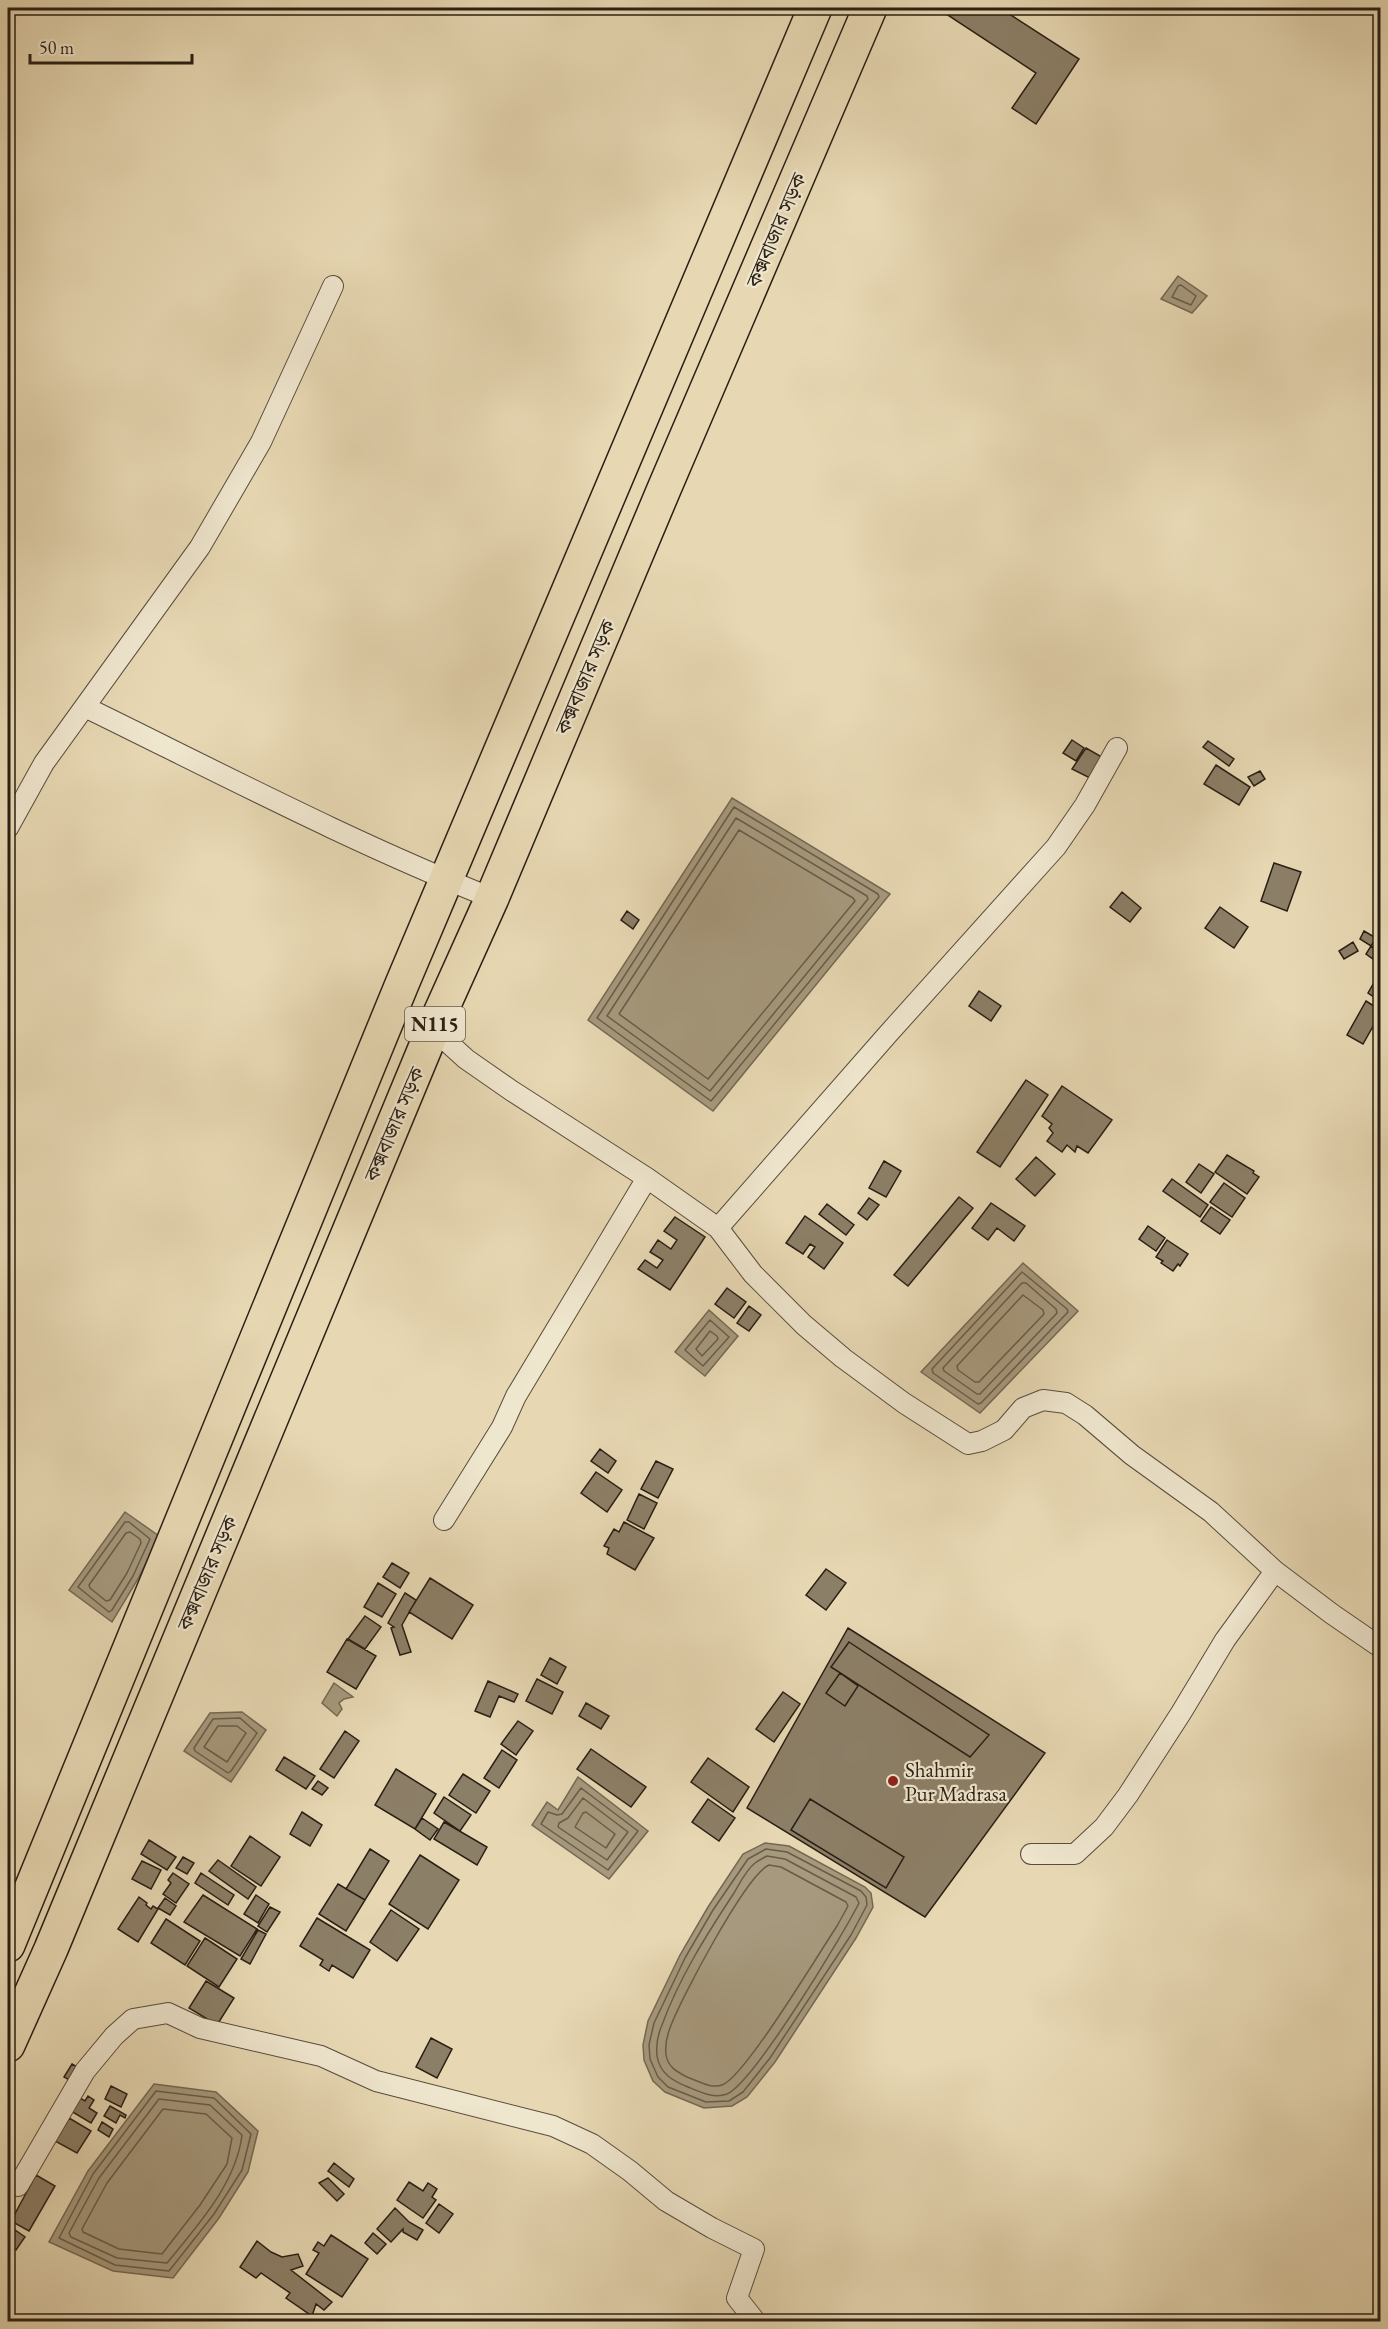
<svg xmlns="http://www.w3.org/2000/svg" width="1388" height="2329" font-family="'EB Garamond','Noto Serif Bengali',serif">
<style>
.water{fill:#a6997d;stroke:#746853;stroke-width:1.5}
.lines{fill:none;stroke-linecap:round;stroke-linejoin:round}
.shore{stroke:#685c49;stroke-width:1.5}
.building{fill:#8c7f67;stroke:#291f15;stroke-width:1.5}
.street-casing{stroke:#584d3c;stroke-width:22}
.highway-casing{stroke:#291f15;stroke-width:36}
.street{stroke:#efe6ce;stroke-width:20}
.highway{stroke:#e7d8b3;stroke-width:33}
.poi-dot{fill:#8f2418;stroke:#efe6ce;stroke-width:2}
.labels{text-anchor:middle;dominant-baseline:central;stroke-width:4.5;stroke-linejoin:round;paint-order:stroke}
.shield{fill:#efe6ce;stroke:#645b4c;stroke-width:1.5}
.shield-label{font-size:20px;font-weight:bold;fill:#291f15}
.street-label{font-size:21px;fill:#291f15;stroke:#efe6ce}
.poi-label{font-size:21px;fill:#291f15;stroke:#efe6ce;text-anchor:start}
</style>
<rect width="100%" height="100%" fill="#e7d8b3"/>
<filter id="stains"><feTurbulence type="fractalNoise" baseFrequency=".00333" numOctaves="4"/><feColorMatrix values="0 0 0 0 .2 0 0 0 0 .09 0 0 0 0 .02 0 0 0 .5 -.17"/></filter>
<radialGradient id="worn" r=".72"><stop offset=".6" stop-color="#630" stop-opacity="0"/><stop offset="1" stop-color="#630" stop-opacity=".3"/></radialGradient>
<path class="water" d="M1178,276l29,20 -15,17 -31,-14z
M732,798l158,96 -177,217 -125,-91z
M1023,1263l55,48 -98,102 -59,-41z
M709,1310l29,26 -33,40 -30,-24z
M125,1512l34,24 -21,43 -26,43 -43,-32z
M334,1683l19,14 -9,2 -5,4 3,6 -5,7 -15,-13z
M242,1712l24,18 -35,52 -47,-31 26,-38z
M578,1777l70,54 -39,48 -77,-54 15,-23 11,8z
M765,1843l24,3 76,41 6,6 2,14 -17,31 -81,124 -28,35 -15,9 -28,2 -39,-16 -12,-11 -9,-21 -1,-15 5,-24 32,-66 28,-48 35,-53z
M154,2084l62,8 42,39 -10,41 -29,46 -46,60 -60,-7 -64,-29 39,-71z"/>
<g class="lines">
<path class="shore" d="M1181,285l15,11 -5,9 -19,-8 6,-11z
M734,807l144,87 1,3 -168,204 -114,-83z
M736,818l131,78 1,3 -158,192 -103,-75z
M739,830l114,68 2,3 -147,178 -89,-65z
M1022,1272l45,37 1,3 -87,91 -3,1 -45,-31 -1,-4z
M1022,1283h4l30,26 1,4 -77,81h-3l-33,-23 -1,-3z
M1023,1295l20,15 1,4 -65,68h-4l-17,-12 -1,-4z
M710,1320l19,17 -26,29 -18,-16z
M710,1331l7,5 1,3 -16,17 -6,-7z
M125,1522h4l21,17 -17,37 -21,34 -3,2 -31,-25z
M130,1532l10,7 1,4 -14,30 -17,27 -4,1 -16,-13 -1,-3 37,-52z
M240,1718l17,15 -26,38 -3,2 -33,-22 -1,-3 19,-29z
M218,1726h19l9,7 -19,29 -23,-15z
M581,1788l57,43 -30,39 -67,-46 7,-12 9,3 5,-1z
M583,1798l45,34 -21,28 -49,-33 1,-4 9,-5z
M586,1812l29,22 -9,14 -31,-21 8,-14z
M766,1849l21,3 74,39 5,6 1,8 -16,30 -81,123 -27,34 -14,9 -23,1 -38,-15 -10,-10 -8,-18 -1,-14 5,-22 31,-65 28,-48 35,-51z
M767,1856l18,3 71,38 3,6c-16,32 -105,179 -132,191 -13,5 -27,-2 -39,-7 -15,-6 -28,-13 -31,-31 -1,-10 1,-22 5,-31 17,-47 45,-91 72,-132 6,-10 12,-23 21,-30 4,-3 8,-5 12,-7z
M769,1865l12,2 65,35 2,4 -11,20c-18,27 -93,152 -115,159 -11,4 -24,-4 -35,-8 -10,-5 -19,-10 -21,-22 -1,-8 1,-19 4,-27 10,-28 76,-153 99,-163z
M156,2091l58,7 37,36 -9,36 -28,44 -45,57 -54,-6 -56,-27 34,-64z
M159,2099l51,6 32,30c-6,49 -45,91 -75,128l-50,-5 -46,-21 -2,-4 30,-55z
M163,2109l43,5 26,24 -5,26 -27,41 -38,49 -43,-5 -36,-17 -1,-3 25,-46z"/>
</g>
<path class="building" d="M937,8h63l79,51 -43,65 -24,-16 24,-35z
M1072,740l12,8 -8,13 -13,-8z
M1208,741l26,18 -5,7 -26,-19z
M1086,748l21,12 -11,21 -24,-12z
M1216,765l34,22 -11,18 -35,-21z
M1260,771l5,8 -11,7 -6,-9z
M1274,863l27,9 -14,39 -26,-10z
M1122,892l19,16 -11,14 -20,-15z
M1220,907l28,20 -14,21 -29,-20z
M627,911l12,9 -6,9 -12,-9z
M1364,931l12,7 -5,8 -11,-7z
M1353,942l5,9 -14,8 -5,-8z
M1371,946l9,5v13l-14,-10z
M1380,972v29l-12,-8z
M979,991l22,15 -10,15 -22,-15z
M1366,1001l14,9v4l-17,30 -16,-9z
M1026,1080l22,15 -48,72 -23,-15z
M1062,1086l50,34 -24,33 -11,-7 -2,6 -8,-7 -5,7 -15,-11 6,-8 -4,-5 3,-4 -10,-8z
M1227,1155l27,16 -1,2 6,4 -12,17 -32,-22z
M1036,1157l19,17 -20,22 -19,-17z
M884,1161l17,10 -15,26 -17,-9z
M1199,1164l15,10 -13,19 -15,-11z
M1172,1179l36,26 -8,12 -37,-26z
M1224,1183l21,15 -13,19 -22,-15z
M959,1197l14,11 -65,78 -14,-11z
M869,1198l10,7 -12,15 -9,-7z
M991,1203l34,23 -11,15 -17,-13 -9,12 -16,-12z
M827,1204l27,21 -8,10 -27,-21z
M1211,1207l19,13 -10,14 -19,-13z
M805,1216l38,27 -19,26 -16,-12 7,-10 -5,-3 -7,10 -17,-11z
M675,1217l30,20 -35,53 -32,-21 7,-9 12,8 6,-8 -13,-8 8,-12 13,9 6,-9 -13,-9z
M1148,1226l17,12 -9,13 -17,-12z
M1167,1240l21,14 -8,12 -2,-2 -5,7 -12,-8 2,-2 -7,-4z
M727,1288l19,14 -12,16 -19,-14z
M749,1306l12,9 -12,16 -12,-8z
M600,1449l16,12 -8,12 -17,-12z
M656,1461l17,8 -15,29 -17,-9z
M596,1472l26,18 -15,22 -26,-19z
M639,1494l18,9 -13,26 -17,-9z
M624,1522l30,16 -19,32 -28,-16 2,-6 -5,-2 10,-17 5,3z
M392,1563l17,10 -9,15 -17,-11z
M826,1569l20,14 -20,27 -20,-15z
M430,1578l43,27 -21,34 -43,-27z
M378,1583l18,11 -14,23 -18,-10z
M405,1593l11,7 -14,25 9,27 -11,3 -9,-27 3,-1 -6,-4z
M365,1616l16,11 -16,22 -17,-10z
M848,1628l197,125 -120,164 -178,-109z
M347,1639l29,17 -20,33 -29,-17z
M849,1642l140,93 -19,22 -139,-90z
M550,1658l16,9 -9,17 -16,-9z
M840,1673l18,13 -13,20 -19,-13z
M537,1679l26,13 -11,22 -26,-13z
M488,1681l30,13 -4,8 -15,-6 -9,21 -15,-6z
M783,1692l17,12 -26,38 -18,-13z
M586,1703l23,13 -8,13 -22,-13z
M518,1721l15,10 -17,24 -15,-11z
M345,1731l14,10 -25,37 -14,-9z
M591,1749l55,38 -15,20 -54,-38z
M502,1750l15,10 -18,28 -15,-10z
M284,1757l31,19 -9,13 -30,-19z
M708,1758l41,29 -16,25 -42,-30z
M396,1769l40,25 -21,35 -40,-24z
M463,1774l27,17 -14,22 -27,-18z
M318,1781l10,7 -6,7 -10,-6z
M444,1797l27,18 -11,16 -26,-18z
M708,1799l27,19 -16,23 -27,-19z
M810,1799l94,58 -18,31 -95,-58z
M302,1812l20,13 -12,21 -20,-12z
M422,1818l16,11 -8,11 -15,-11z
M444,1822l43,25 -10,18 -43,-26z
M250,1836l30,21 -19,29 -30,-20z
M149,1840l27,17 -9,13 -26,-16z
M370,1849l19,12 -24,39 -19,-11z
M420,1855l39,25 -31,49 -39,-25z
M183,1857l11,6 -7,11 -11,-6z
M218,1860l38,27 -8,12 -39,-28z
M142,1861l19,9 -10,19 -19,-10z
M173,1873l16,11 -13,19 -13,-9 8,-11 -3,-3z
M201,1873l33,22 -6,10 -33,-22z
M338,1884l27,16 -19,31 -27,-17z
M203,1895l54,34 -17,27 -56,-34z
M256,1895l13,9 -11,19 -14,-9z
M139,1897l8,6 -1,2 5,4 2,-3 5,3 -20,33 -20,-13z
M165,1898l11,8 -6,9 -12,-7z
M270,1907l10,5 -13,20 -9,-6z
M391,1910l28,19 -22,32 -27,-19z
M317,1918l53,32 -17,28 -21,-13 -3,6 -9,-6 3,-5 -23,-14z
M166,1919l34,22 -15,24 -34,-22z
M258,1930l8,4 -16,30 -9,-5z
M205,1938l32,21 -18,28 -32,-21z
M206,1981l28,17 -17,27 -28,-17z
M431,2038l21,11 -15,29 -21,-11z
M72,2064l7,4 -6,14 -9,-5z
M111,2086l16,8 -6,13 -16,-8z
M88,2096l6,4 -5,8 8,5 -6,10 -20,-12 9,-13 5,3z
M110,2106l16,9 -1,3 -5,-3 -4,8 -12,-7z
M69,2118l22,13 -14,22 -22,-12z
M102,2122l11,7 -4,8 -11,-7z
M334,2163l20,16 -5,8 -21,-16z
M36,2175l19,11 -26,45 -18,-10z
M328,2178l16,16 -7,7 -18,-18z
M409,2182l14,9 5,-8 9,6 -5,8 4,3 -13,18 -26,-18z
M439,2204l14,10 -14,19 -13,-10z
M395,2208l14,14 14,8 -6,10 -14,-8v-3l-12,13 -14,-13z
M8,2225l17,12 -9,13 -8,-6z
M373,2233l13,11 -9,10 -12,-11z
M331,2235l37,24 -26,38 -36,-23 13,-21 -6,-3 5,-8 6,4z
M257,2241l14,11 11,5 16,-3 5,12 -12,4 41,32 -8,8 -8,-6 -4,12 -26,-18 4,-5 -29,-20 -5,5 -16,-11z"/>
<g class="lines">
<g class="street-casing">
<path id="street" d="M85,707c135,66 268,136 407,191
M8,828l36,-65 156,-216 61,-105 72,-156
M433,1029l33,30 46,32 135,87 71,50 35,46 51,51 39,33 61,45 64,41 14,-3 22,-11 19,-22 20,-8 23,3 19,12 47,40 79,57 64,59 57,43 48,33
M718,1228l170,-194 168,-187 29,-42 32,-57
M444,1520l58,-93 14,-31 131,-218
M1031,1854h44l29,-27 24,-32 53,-82 44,-73 50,-69
M8,2181l10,5 67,-115 29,-35 19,-17 35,-6 32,15 121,28 55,25 177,45 39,18 38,27 36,30 46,27 42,21 -17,49 19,24"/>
</g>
<g class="highway-casing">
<path id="highway" d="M8,1945l394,-961 413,-976
M8,2045l43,-96 382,-920 59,-131 172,-409 206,-481"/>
</g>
<use href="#street" class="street"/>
<use href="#highway" class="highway"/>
</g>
<circle class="poi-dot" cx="893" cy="1781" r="6"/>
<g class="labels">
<rect class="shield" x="405" y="1007" width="60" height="34" rx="4.5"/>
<g class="shield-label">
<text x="435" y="1024">N115</text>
</g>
<g class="street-label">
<text transform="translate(776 230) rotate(-67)">কক্সবাজার সড়ক</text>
<text transform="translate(585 677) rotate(-67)">কক্সবাজার সড়ক</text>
<text transform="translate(394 1124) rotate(-67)">কক্সবাজার সড়ক</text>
<text transform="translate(207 1573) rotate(-67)">কক্সবাজার সড়ক</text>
</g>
<g class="poi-label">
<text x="905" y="1769">Shahmir<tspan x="905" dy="24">Pur Madrasa</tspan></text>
</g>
</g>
<rect width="1388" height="2329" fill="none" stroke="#e7d8b3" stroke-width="30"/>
<rect x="9" y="9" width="1370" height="2311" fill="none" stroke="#291f15" stroke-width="3"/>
<rect x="15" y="15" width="1358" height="2299" fill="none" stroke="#291f15" stroke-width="1.5"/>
<path d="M30 54v9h162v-9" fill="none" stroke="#291f15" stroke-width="3"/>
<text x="39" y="54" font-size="18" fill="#291f15" stroke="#efe6ce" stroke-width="4.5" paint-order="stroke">50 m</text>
<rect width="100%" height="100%" filter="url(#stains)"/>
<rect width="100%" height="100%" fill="url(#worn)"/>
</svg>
